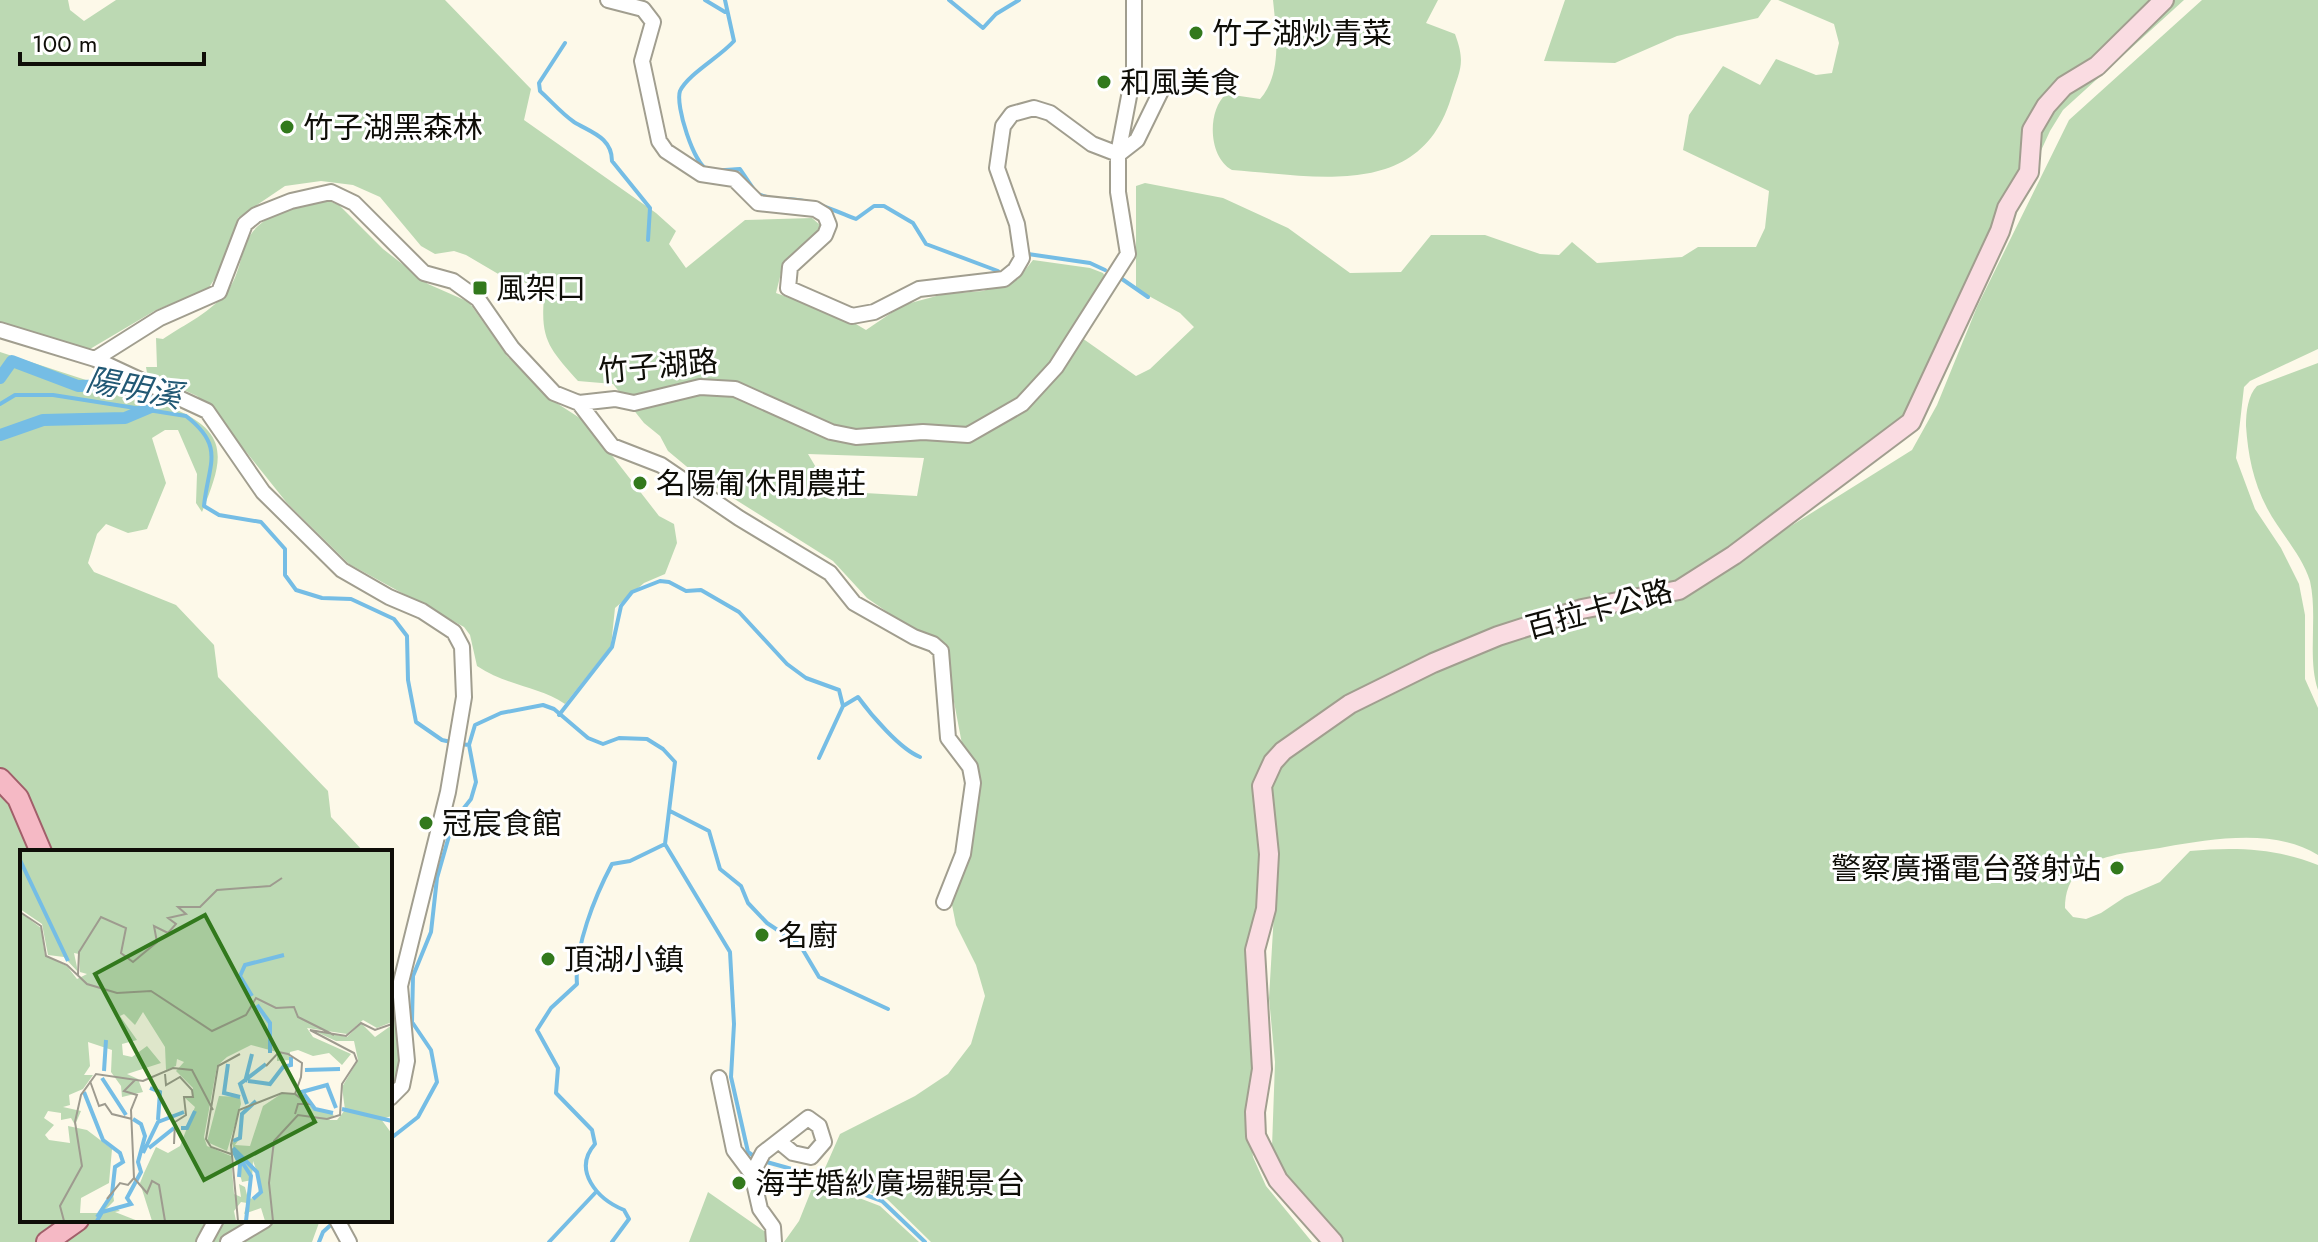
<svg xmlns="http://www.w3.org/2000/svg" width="2318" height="1242" font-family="Jost,'Noto Sans TC',sans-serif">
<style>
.green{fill:#bcd9b3;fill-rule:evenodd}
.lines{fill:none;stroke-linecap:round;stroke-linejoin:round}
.stream{stroke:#75bde5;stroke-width:4}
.canal{stroke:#75bde5;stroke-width:12}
.minor-casing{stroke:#a19e8f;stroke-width:18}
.secondary-casing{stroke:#a19e8f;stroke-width:22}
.primary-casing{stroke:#a15f6a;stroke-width:24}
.minor{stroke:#fff;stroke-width:14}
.secondary{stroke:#fadce2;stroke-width:18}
.primary{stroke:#f5b9c5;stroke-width:20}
.poi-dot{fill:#32791d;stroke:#fff;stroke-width:3}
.labels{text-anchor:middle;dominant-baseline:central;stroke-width:6;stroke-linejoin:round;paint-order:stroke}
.poi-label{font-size:30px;fill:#0f0e08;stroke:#fff;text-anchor:start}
.street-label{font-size:30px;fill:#0f0e08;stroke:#fff}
.water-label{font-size:32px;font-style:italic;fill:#215874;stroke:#fff}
.inset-river{fill:none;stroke:#75bde5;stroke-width:4}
.inset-road{fill:none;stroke:#9e9b8f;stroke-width:2}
.view{fill:#32791d;fill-opacity:0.15;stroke:#32791d;stroke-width:4}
.inset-edge{fill:none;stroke:#0f0e08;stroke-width:4}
</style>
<rect width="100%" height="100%" fill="#fdf9e9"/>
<path class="green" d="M0,0h68l2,10 14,11 32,-21h329l86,89 -7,31 132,93 20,18 -7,13 17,24 59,-48 67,-2 8,7 -1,6 -35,30 -8,32 68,24 22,13 37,-25 41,-11 39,-3 35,-12 15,-19 57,8 13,5 3,5 -27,37 3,23 54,38 14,-7 44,-42 -14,-14 -44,-24v-103l9,-3 78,15 65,30 62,45 51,-1 30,-37h54l55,19 19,1 13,-13 25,21 85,-6 16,-10h58l9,-19 4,-37 -86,-41 6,-35 34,-49 37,19 16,-26 40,16 16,-2 7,-30 -5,-19 -56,-24h406l-121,110 -13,21 -137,299 -10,11 -171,109 -79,42 -252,80 -138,102 -1,133 -13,63 4,95 -5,52 5,40 13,29 46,56h-381l-44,-43 -65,-24 18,-41 75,-38 33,-22 23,-30 14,-48 -9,-31 -20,-40 -7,-35 23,-64 7,-54 -17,-28 -19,-100 -34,-17 -42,-29 -34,-37 -135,-85 -30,-25 -8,-15 -16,-13 -31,-39 -35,-3c-27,-31 -38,-40 -34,-83l-11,-13 -33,-10 -34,-20 -12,-4 -19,3 -14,-8 -41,-49 -27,-12 -32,-4 -36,5 -47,32 -13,45 -17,26 -52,21 -66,39 -90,-26zM808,454l116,4 -7,38 -87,-5z
M1273,0h165l-12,23 29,11c11,30 5,35 -4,64 -31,102 -135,78 -219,72 -24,-13 -25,-59 -6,-76l34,5c23,-26 16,-68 13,-99z
M1565,0h206l-13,18 -81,18 -62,27 -71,-2z
M2202,0h116v349l-68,32 -6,6 -8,71 19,51 26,39 18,36 6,31v64l13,29v147c-43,-27 -106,-16 -153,-8 -27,5 -59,5 -83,22 -13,10 -17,24 -17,39l8,9 13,2 15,-6 24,-16 35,-15 30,-31c45,-4 85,-3 128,14v377h-976l-62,-72 -8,-23 3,-85 -6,-64 7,-119 -5,-94 13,-28 55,-39 92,-49 85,-33 135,-34 95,-48 166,-104 25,-45 40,-98 92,-187z
M324,199l15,6 44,44 45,35 41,18 38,54 48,46 31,20 73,94 15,8 3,19 -12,31 -21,9 -29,25 -4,38 -46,58c-27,-18 -58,-18 -88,-38l-7,-31 -6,-8 -115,-63 -62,-61 -76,-95 -14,-12 -50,-23 -1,-6h11l-1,-29 7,1c22,-15 49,-27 65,-49 10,-13 12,-31 18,-46 11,-31 50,-36 78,-45z
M0,352l175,57c57,25 47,53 27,103l-6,-9 1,-29 -19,-44h-13l-13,8 14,45 -19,46 -19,4 -22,-9 -9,10 -9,29 6,9 82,33 38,40 4,32 110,114 3,26 33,35h-342v368h298l-8,22h-312z
M2318,363v327c-11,-33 0,-73 -8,-109 -9,-28 -30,-48 -43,-73 -14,-27 -19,-53 -21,-82 0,-14 2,-31 11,-40z
M390,984l4,7c3,29 16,74 -4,97z
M815,1181l65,25 39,36h-135l15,-21z
M708,1192l72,50h-91z"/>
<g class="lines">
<path class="stream" d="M705,0l20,12
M725,0l9,41c-14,16 -46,33 -54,50 -5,14 14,74 28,79 9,2 23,-1 32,-1l17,25 13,4
M949,0l34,28 13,-14 23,-14
M565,43l-26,40 1,8c11,10 22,23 34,31 16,10 38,15 38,39l38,47 -2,32
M778,199c31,-1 50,9 78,20l18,-13h10l29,17 13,21 72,27
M1028,254l62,9 15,7
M1122,279l26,18
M0,404l15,-9h38l133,21c40,31 22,48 18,90l15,9 42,7 24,27v26l11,15 26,8 29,1 43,20 13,17 1,44 8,42 26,18 9,2
M559,715l53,-68 9,-41 11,-14 28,-11 9,1 17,9 15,-1 38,22 48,52 19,14 33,12 4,16 15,-9c13,18 42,52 62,60
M469,745l6,-20 26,-12 42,-8 11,4 34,29 15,6 16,-6 28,1 16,10 12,13 -10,82 65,108 4,72 -3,53 17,75 7,5
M819,758l24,-52
M670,811l39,20 11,38 21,17 7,17 19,20 33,22 19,32 69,32
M390,1139l28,-22 19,-35 -6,-32 -19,-28 1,-46 18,-44 6,-54 16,-56 18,-23 5,-17 -7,-37 -9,-1
M763,1161l43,12 76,28 43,41
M319,1242l4,-10 11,-10
M549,1242l47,-50
M612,1242l17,-23 -5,-9c-27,-11 -52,-40 -29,-66l-3,-14 -36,-37 2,-25 -21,-38 14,-22 26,-24c-3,-36 18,-88 35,-120l18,-3 35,-17"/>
<path class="canal" d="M0,378l12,-17 66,25 42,-1 31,15
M0,435l43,-15 82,-2 26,-11"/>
<g class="minor-casing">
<path id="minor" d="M608,0l35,9 10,13 -11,39 17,80 7,10 35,23 33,5 24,24 57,6 10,6 4,10 -4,10 -35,32 -2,21 64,28 22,-4 45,-23 85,-10 11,-9 7,-12 -5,-34 -20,-56 6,-42 9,-12 22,-6 16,5 42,31 26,10
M1119,154l18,-14 24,-49
M0,330l95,29 112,52 56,81 79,78 47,27 33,14 32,21 8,15 2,50 -16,95 -48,194 7,75 -5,25 -12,12
M95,359l65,-41 59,-26 26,-68 11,-9 35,-14 40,-9 23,11 70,70 29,8 25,18 34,49 42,45 25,10 36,-4 19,4 66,-16 35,2 96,43 25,5 67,-5 45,3 54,-31 34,-37 72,-113 -10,-62v-38l16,-84v-70
M579,403l33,43 49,19 78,53 91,55 24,30 60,34 19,7 8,7 7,87 22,29 3,16 -10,71 -19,48
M719,1078l15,72 18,24
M752,1174l11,-21 45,-35 11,8 5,16 -13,15 -18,-4 -12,-10
M752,1174l8,35 13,18 1,15
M337,1220l12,22
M204,1242l12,-22
M228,1242l37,-22"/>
</g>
<g class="secondary-casing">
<path id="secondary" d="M1333,1242l-55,-62 -22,-44 -1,-24 7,-43 -7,-119 11,-41 3,-55 -7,-68 11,-24 10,-11 67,-47 83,-41 65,-27 84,-27 97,-19 55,-35 177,-133 89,-191 7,-23 22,-36 3,-42 14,-24 18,-20 33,-20 67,-66"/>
</g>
<g class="primary-casing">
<path id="primary" d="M0,779l18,19 23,54
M47,1242l31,-22"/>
</g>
<use href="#minor" class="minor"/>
<use href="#secondary" class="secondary"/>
<use href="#primary" class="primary"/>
</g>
<g class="poi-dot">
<circle cx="1196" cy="33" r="8"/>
<circle cx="1104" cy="82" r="8"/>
<circle cx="287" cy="127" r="8"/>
<rect x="472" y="280" width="16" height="16" rx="4"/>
<circle cx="640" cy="483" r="8"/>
<circle cx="426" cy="823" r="8"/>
<circle cx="2117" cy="868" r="8"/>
<circle cx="762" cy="935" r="8"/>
<circle cx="548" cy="959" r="8"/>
<circle cx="739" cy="1183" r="8"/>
</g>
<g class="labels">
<g class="poi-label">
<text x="1212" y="33">竹子湖炒青菜</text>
<text x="1120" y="82">和風美食</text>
<text x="303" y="127">竹子湖黑森林</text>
<text x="496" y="288">風架口</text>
<text x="656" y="483">名陽匍休閒農莊</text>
<text x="442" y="823">冠宸食館</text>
<text x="2101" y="868" text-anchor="end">警察廣播電台發射站</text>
<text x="778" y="935">名廚</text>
<text x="564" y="959">頂湖小鎮</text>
<text x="755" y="1183">海芋婚紗廣場觀景台</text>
</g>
<g class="street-label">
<text transform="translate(658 366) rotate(-5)">竹子湖路</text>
<text transform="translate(1599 609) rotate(-15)">百拉卡公路</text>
</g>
<g class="water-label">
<text transform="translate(134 388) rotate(11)">陽明溪</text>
</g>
</g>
<g transform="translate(20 850)">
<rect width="372" height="372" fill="#fdf9e9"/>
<path d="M0,1h372v171l-15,6 -14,-8 -16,14 -40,-6 6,9 38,17 -9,11 -13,-12 -16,3 -15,-6 -8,2v8l-13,1v-9l-26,-7 -24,12 -10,9 -13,71 3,9 24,10 3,38 7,3 -2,-13 6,3 3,12 10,-2 2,-17 -7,-19 -1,19 -10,2 -10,-39 8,-5 -5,7 15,1 13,-40 18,-12 24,-1 11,15 18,7 -5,5h8l8,-10 -3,-23 16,-27 -4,-19h-18l-24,-11 35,7 14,-14 14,14 17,-12v91l-11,3 11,15v87h-127l-4,-13 -17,6 3,-11 -6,-1 -7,9 2,10h-84l-12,-38 4,-10 12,-26 12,6 12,-7 15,-39 -10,-9 8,-1v-9l-17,-17 8,-9 -7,-3 -1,7 -10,4 -1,-23 -22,-35 -8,13 -11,-11 -4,2 17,24 -15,4 1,11 9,2 15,-11 14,17 -34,11 11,5 5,13 -21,5 -1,-11 -10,-14 1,-22 -24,-8 2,24 -6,9h9l-10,14 -14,6 1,10 -7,2 18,4 -6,14 -4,-7 -10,2v-7l-13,-2 -4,7 10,7 -9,10 4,5 21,3 -2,-17 19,4 25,19 -3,34 -28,15 -1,15h18l15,-19 1,7 -10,10 12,-3 4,3 -5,1 23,9h-118v-309l21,16 4,27 22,11 10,13 10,-5 -7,-2 -1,-18 -5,-1 4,19 -14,-15 -16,-2 -6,-31 -22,-15zM199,246l21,1 1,7 -14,47 -20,-9z" fill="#bcd9b3"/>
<path class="inset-river" d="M0,10l48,101M232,146l-12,-20 5,-11 39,-10M237,155l13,18v30M208,214l-4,29 16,4M285,220l35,-1M84,221l2,-31M82,228l24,37M228,231l22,3 13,-17 8,-2v-8M225,232l7,-28M130,238l10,4 -2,28M64,242l19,48 17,13 3,9 -8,5 -3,27 -15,23M278,243l29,-8 9,23M284,244l11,15 18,4M227,254l-7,-20 26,-20M322,259l50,12M161,278h6l8,-17M213,291l7,-3 2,-24 14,-13M129,298l25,-20M213,298l18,28 -5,45M213,298l24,24 4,20 -8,7M213,300l7,15 -1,12M123,303l15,-31 26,-10M77,371l5,-9 29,-8 -4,-6 14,-26 -3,-10 7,-26 -4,-12 -8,-5"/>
<path class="inset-road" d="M0,62l21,14 5,30 21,9 20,19 30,9 34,-2 61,40 34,-16 10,-17 20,10 18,-1 4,10 36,18M58,125l1,-23 22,-35 25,11 -5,25 12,9 24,-20 -3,-16 14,7 8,-9 -8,-6 18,-4 -8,-7h22l17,-17 53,-4 12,-8M145,224l1,11 14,-8 12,13 1,7h-9l2,18 -11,7 -1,22M115,230l-11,11 13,4 -6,15 3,68 13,15 5,-12 7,4 6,36M70,231l9,25 6,-2 7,10 20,5M275,244l13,10h-10l-3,10M211,304l-20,-7 -5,-8 12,-73 22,-12M87,349l13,-16 8,2 6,-7M44,371l-4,-15 22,-40 -7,-44 6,-27 15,-21 47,7 30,-13 19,2 21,40M218,371l-7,-76 8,-35 43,-17 13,1 6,-17 1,-14 -14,-9 -9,-2 -13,14M253,371l-4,-38 5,-42 24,-26 29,4 13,-4 2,-31 15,-23 -3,-8 -44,-23 36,6 15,-13 14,7 17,-6"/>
<path class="view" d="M185,65l110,207 -111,58 -109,-206z"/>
<rect width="372" height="372" class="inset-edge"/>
</g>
<path d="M20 52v12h184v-12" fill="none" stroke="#0f0e08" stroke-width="4"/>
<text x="32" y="52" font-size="24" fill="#0f0e08" stroke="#ffffff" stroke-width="6" paint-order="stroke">100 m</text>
</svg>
